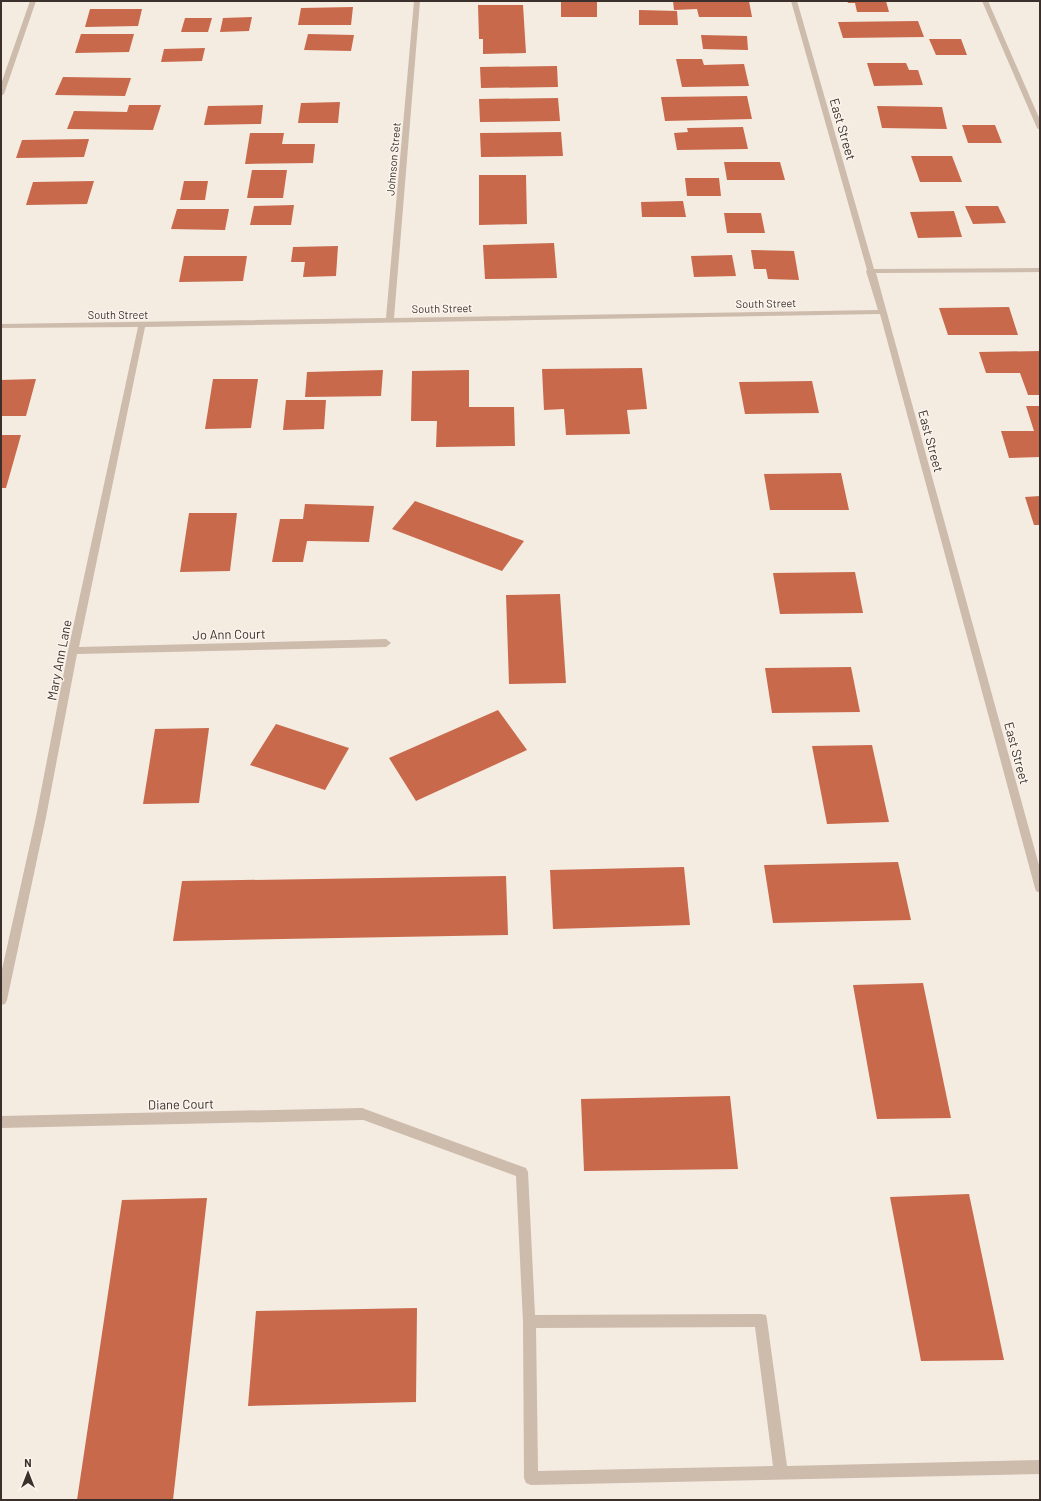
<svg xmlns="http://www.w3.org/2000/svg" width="1041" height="1501" font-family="Barlow,sans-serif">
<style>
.building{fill:#c8694b}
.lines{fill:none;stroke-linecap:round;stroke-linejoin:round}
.lane{fill:#cdbbac;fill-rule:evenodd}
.street{fill:#cdbbac;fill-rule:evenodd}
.labels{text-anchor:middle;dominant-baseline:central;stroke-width:3;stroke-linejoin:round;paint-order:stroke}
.far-street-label{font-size:11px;fill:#3b302b;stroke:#fbf5ee}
.street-label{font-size:13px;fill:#3b302b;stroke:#fbf5ee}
</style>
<rect width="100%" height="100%" fill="#f4ebe1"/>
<path class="building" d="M561,1h36v16h-36z
M673,1h76l3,16h-53l-2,-8 -23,1z
M847,1h39l3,11h-32l-2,-9h-7z
M478,5h45l3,48 -43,1v-15h-4z
M353,7l-2,18h-53l3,-17z
M90,9h52l-4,17 -53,1z
M639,10l38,1 1,14h-39z
M252,17l-3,14 -29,1 3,-14z
M185,18h27l-4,14h-27z
M918,21l6,16 -81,1 -5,-16z
M81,34h53l-5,18 -54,1z
M308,34l46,1 -3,16 -47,-1z
M701,35l46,1 1,14 -45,-1z
M929,39h32l6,16h-31z
M205,48l-3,13 -41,1 3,-13z
M676,59h26l2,6 40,-1 5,22 -67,1z
M867,63h39l3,7h9l5,15 -49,1z
M557,66l1,21 -77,1 -1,-21z
M63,77l68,1 -6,18 -70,-1z
M747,96l5,23 -87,2 -4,-24z
M558,98l2,23 -80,1 -1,-23z
M340,102l-2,21h-40l3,-20z
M129,105h32l-8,25 -86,-1 7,-18 53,1z
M263,105l-2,19 -57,1 4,-19z
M877,106l65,1 5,22 -65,-1z
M962,125h33l7,18h-34z
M743,127l5,22 -71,1 -3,-17 14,-1 -1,-4z
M561,132l2,24 -82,1 -1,-24z
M250,133h34l-2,11h33l-2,19 -68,1z
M89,139l-5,18 -68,1 6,-18z
M911,156h41l10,26h-42z
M724,162h56l5,18h-58z
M252,170h35l-4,28h-36z
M479,175h47l1,49 -48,1z
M685,178h34l2,18h-34z
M94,181l-7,23 -61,1 7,-23z
M184,181h24l-3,19h-25z
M683,201l3,16h-44l-1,-15z
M294,205l-3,20h-41l4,-19z
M965,206h33l8,17 -33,1z
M177,209h52l-4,21 -54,-1z
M954,211l8,26 -44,1 -8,-26z
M724,213h37l4,20h-38z
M554,243l3,35 -72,1 -2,-34z
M338,246l-2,30 -33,1 2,-15h-14l2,-15z
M751,250l43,1 5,29 -31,-1 -2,-10h-12z
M732,255l4,21 -42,1 -3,-21z
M184,256h63l-4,25 -64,1z
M1009,307l9,28h-70l-9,-27z
M1040,351v44h-12l-8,-22h-34l-7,-21z
M642,368l5,41 -20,1 3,24 -64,1 -2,-26 -20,1 -2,-41z
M383,370l-2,26 -76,1 2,-25z
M469,370v37h45l1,39 -79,1 1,-26h-26l1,-50z
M36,379l-10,37h-25v-36z
M213,379h45l-7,49 -46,1z
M812,381l7,32 -74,1 -6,-32z
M286,400h40l-2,29 -41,1z
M1026,406h14v51l-31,1 -8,-27h33z
M1,435h20l-15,53h-5z
M841,473l8,37h-79l-6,-36z
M1040,496v29h-6l-9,-28z
M415,501l109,40 -22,30 -110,-42z
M305,504l69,2 -5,36 -62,-1 -4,21h-31l8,-43h23z
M189,513h48l-7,58 -50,1z
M855,572l8,41 -83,1 -7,-41z
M560,594l6,89 -57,1 -3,-89z
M851,667l9,45 -88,1 -7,-45z
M498,710l29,40 -111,51 -27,-43z
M276,724l73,24 -24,42 -75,-25z
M209,728l-10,75 -56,1 12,-75z
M872,745l17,77 -62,2 -15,-78z
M898,862l13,58 -138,3 -9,-58z
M684,867l6,58 -137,4 -3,-59z
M506,876l2,59 -335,6 9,-60z
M923,983l28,135 -74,1 -24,-134z
M730,1096l8,73 -154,2 -3,-72z
M969,1194l35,166 -83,1 -31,-164z
M207,1198l-34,302h-96l45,-300z
M417,1308l-1,94 -168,4 8,-95z"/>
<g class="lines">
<path class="lane" d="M982,1h6l52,119v10l-3,-2z
M362,1108l164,60 2,4 7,143 226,-1 5,1 1,5 20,146 253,-6v14l-509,11 -5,-2 -2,-5 -1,-156 -7,-146 -158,-58 -2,-4 2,-4zM755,1327l18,139 -235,5 -2,-143z"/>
<path class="street" d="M30,1h6l-32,93 -3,2v-12z
M414,1h6l-26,317 484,-8 -12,-39 1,-1 -76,-269h6l77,268 166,-1v4l-164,1 164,596v24l-4,-2 -1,-3 -155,-574 -735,13 -66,320 307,-8 5,4 -5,4 -309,7 -31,163 -39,183 -2,4 -4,1v-31l35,-157 32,-166 70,-324 -137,1v-4l385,-6z
M362,1108l4,2 2,4 -2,4 -4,2 -361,8v-12z"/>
</g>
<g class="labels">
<g class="far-street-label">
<text transform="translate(393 159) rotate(-85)">Johnson Street</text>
<text transform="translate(766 303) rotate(-1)">South Street</text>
<text transform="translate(442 308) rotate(-1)">South Street</text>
<text x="118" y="314">South Street</text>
</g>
<g class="street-label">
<text transform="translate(843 129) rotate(74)">East Street</text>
<text transform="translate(931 441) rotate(75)">East Street</text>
<text transform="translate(229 634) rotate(-1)">Jo Ann Court</text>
<text transform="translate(59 660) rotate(-79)">Mary Ann Lane</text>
<text transform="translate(1017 753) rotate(75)">East Street</text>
<text transform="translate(181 1104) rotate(-1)">Diane Court</text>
</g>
</g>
<rect width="1041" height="1501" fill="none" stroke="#3b302b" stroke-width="4"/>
<g transform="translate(28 1473)" stroke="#fbf5ee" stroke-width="3" paint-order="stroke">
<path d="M0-3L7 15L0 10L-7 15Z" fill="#3b302b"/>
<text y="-6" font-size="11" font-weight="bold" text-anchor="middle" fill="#3b302b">N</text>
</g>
</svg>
